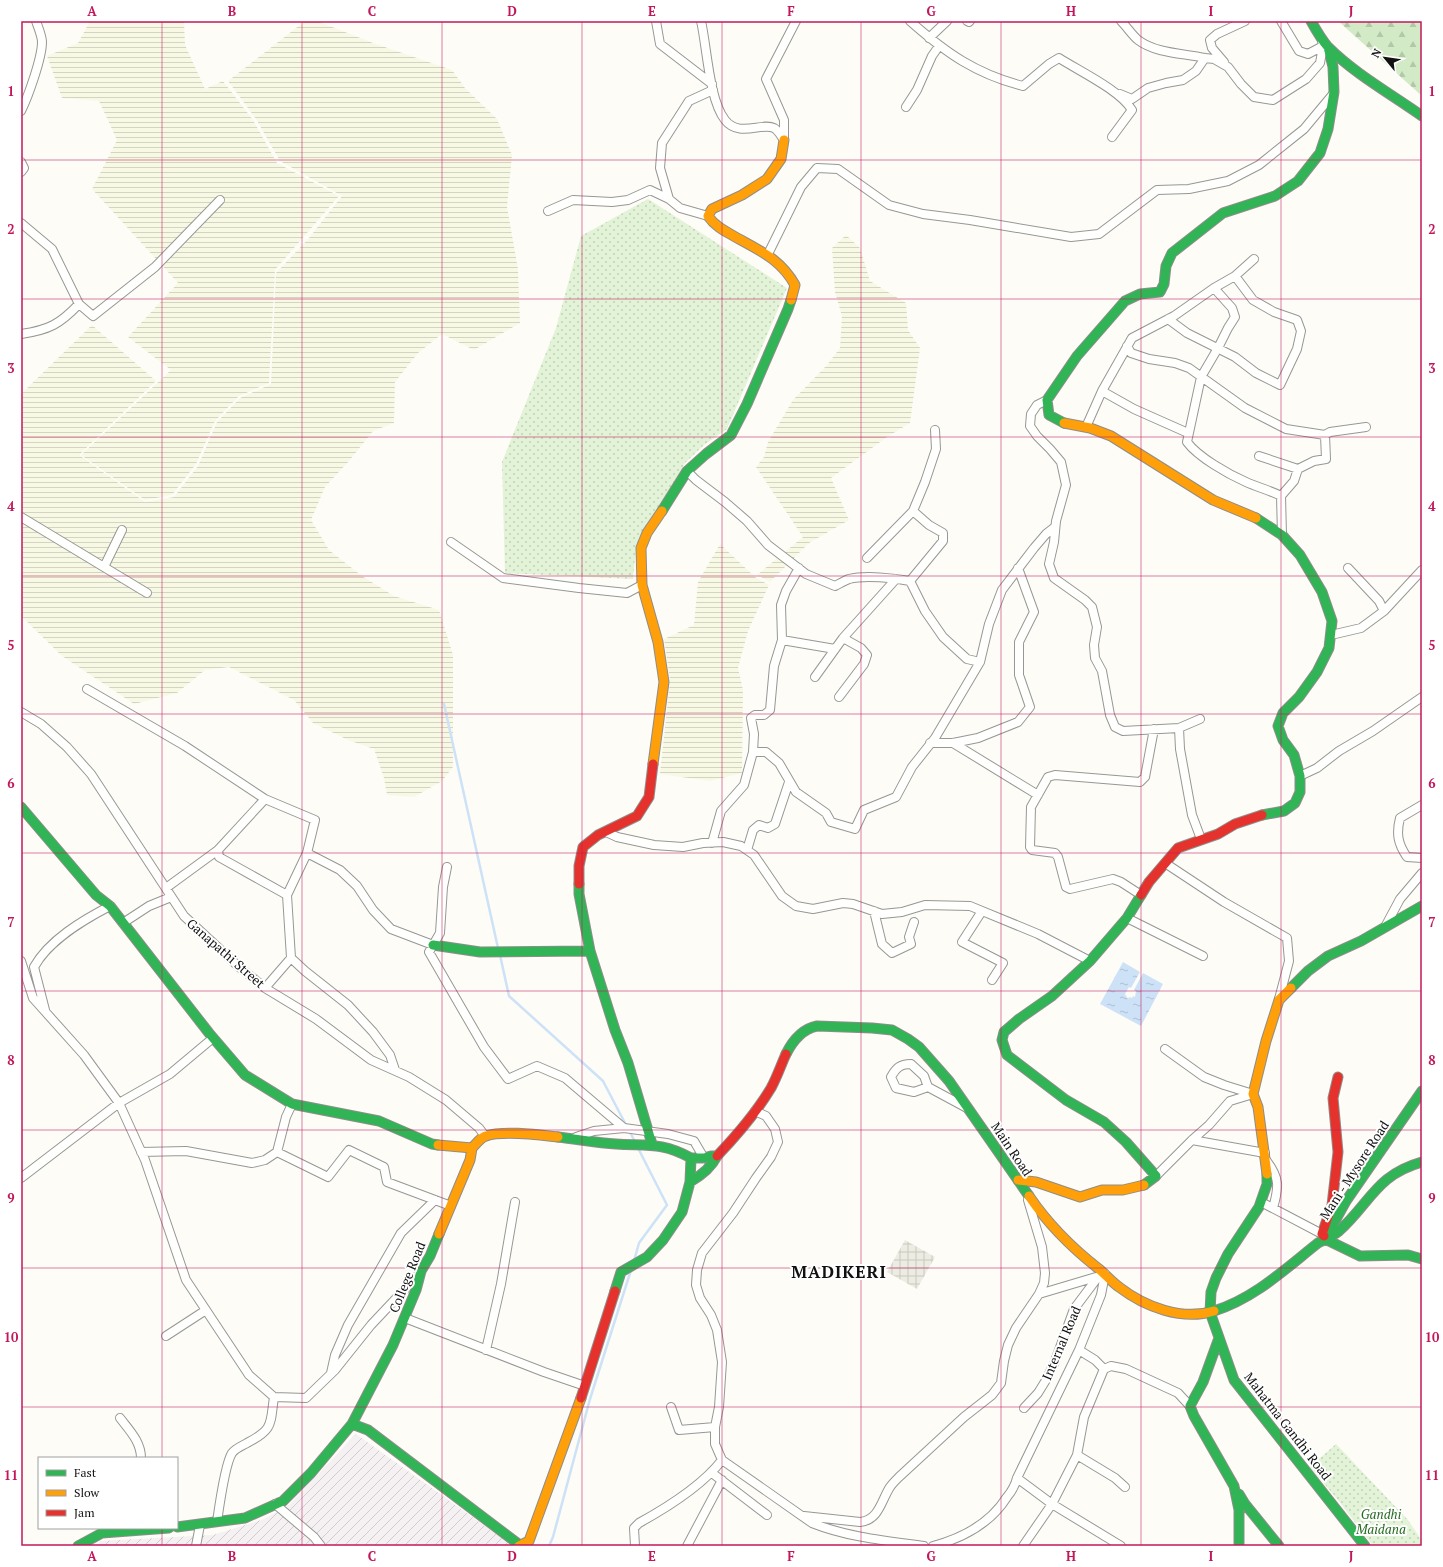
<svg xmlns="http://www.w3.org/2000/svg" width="1443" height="1567" font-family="'PT Serif',serif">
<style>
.industrial{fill:url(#industrial-furrows)}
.farmland{fill:url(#farmland-rules)}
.grass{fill:url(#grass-dots)}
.forest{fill:url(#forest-firs)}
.plaza{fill:url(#plaza-grid)}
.water{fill:url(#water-ripples)}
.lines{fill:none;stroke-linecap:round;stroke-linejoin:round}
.stream{stroke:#cde2f7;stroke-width:2.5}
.street-casing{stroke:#979795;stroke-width:10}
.fast-casing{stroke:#8e8d8b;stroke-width:11}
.slow-casing{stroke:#8e8d8b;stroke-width:11}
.jam-casing{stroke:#8e8d8b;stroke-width:11}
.street{stroke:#fffffe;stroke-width:8}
.fast{stroke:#30b455;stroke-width:9}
.slow{stroke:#ff9f0a;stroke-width:9}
.jam{stroke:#e5322d;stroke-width:9}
.grid{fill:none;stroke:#c2185b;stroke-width:1;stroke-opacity:0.55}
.labels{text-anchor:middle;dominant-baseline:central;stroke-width:4;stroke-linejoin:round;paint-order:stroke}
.street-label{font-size:13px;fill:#111;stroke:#fff}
.park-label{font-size:13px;font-style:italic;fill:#246b1f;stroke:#fff}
.district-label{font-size:17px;font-weight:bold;letter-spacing:1px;fill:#111;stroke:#fff}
.neatline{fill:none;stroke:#c2185b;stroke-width:1.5}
.grid-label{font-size:13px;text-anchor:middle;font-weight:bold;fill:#c2185b}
</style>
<defs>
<pattern id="industrial-furrows" width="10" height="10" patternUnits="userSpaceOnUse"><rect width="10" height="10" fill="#f5f0f2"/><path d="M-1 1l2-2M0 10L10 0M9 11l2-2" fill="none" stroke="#d1cdce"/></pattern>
<pattern id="farmland-rules" width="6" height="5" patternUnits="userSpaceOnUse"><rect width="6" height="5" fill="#f8f9e4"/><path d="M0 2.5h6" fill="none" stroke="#d4d4c3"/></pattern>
<pattern id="grass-dots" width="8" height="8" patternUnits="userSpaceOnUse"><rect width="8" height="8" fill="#e3f3d7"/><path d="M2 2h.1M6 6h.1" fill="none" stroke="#c2cfb8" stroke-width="1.8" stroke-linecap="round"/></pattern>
<pattern id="forest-firs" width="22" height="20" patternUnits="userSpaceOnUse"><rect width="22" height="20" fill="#d2eac5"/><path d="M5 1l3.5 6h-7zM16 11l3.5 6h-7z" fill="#b3c8a8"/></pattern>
<pattern id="plaza-grid" width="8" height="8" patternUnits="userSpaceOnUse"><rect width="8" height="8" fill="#edece2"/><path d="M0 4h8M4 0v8" fill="none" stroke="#cac9c1"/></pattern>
<pattern id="water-ripples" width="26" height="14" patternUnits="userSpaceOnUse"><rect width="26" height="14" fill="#cde2f7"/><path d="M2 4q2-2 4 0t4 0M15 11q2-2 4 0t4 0" fill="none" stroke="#afc1d3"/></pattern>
</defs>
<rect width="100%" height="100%" fill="#fdfcf7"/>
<path class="industrial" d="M356,1434l157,112h-414l1,-5 113,-6 51,-16 25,-14z"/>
<path class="farmland" d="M90,21h94l1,24 20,44 18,-8 30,39 24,43 62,33 -64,74 -6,113 -30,13 -24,25 -19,43 -24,31 -27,5 -64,-45 90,-85 -43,-33 50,-54 -86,-94 25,-49 -18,-39 -37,-3 -15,-42 31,-13z
M305,21h12l56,22 79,27 13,18 32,31 15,36 -5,52 11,62 2,54 -46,27 -32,-16 -24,19 -23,29 -1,41 -21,8 -24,30 -24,26 -14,33 18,30 33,26 32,20 45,14 14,45v112l-11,14 -28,16 -27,-2 -3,-17 -10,-29 -26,-9 -35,-17 -19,-23 -65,-33 -24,3 -28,23 -43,11 -72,-48 -41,-40v-222l71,-69 64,56 -77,74 66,47 29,-5 24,-31 19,-44 23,-24 31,-14 5,-111 33,-35 33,-42 -62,-35 -24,-42 -28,-38z
M846,235l14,13 10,33 36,22 2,27 12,18 -10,75 -23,14 -56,41 18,42 -40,23 -39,39 -13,-7 46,-38 -47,-70 8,-10 4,-15 25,-42 34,-35 13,-17 2,-32 -7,-24 -3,-44z
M720,544l35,33 14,8 -21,46 -10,37 5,22 -1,83 -32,8 -50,-7 10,-94 -6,-41 30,-14 4,-43z"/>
<path class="grass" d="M648,199l139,89 -60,141 -23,16 -19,18 -49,83 -3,33 -128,-6 -3,-111 54,-134 25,-92z
M1336,1444l72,76 14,21v5h-49l-35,-46 -28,-33z"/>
<path class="forest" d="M1338,21h84v75z"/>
<path class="plaza" d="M905,1240l30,17 -18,32 -30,-17z"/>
<path class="water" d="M1123,962l17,10 -9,16 -2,-1 -4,7 3,5 1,-2 3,1 1,-2 2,1 1,-6 -2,-1 9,-17 20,11 -22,42 -41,-22z"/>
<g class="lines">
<path class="stream" d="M444,704l54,244
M500,955l9,41 94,85 23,44
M629,1130l5,10
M634,1261l5,-18 28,-38 -29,-57
M549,1546l4,-9 37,-138 41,-129"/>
<g class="street-casing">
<path id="street" d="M656,21l4,23 52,40
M701,21c6,26 8,79 24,99 14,18 37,2 49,8 5,3 7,8 10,12
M910,21c36,32 66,53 113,65l26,-22 10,-6c20,13 61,32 73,52l-20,27
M967,21l2,1 1,-1
M1121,21c6,6 11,14 17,19 19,14 45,13 67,18
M1281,21l18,30 9,3 15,-8
M929,38l18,-17
M1224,62l-12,-14 -2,-8 7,-6 28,-13
M1120,94l12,5 16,-11 18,-5 17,-3 13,-9 9,-13 9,1 14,8 13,17 13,13 19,3 33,-21 14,-16 3,-17 -1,-6
M906,107l11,-17 15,-34 7,-10
M21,111c7,-14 21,-53 21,-69 0,-6 -4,-15 -6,-21
M784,140v-20l-18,-41 30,-58
M21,162l3,6 -3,4
M669,199l-9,-31 2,-25 27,-42 24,-11
M548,211l25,-11 39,2 16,-2 22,-10 19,9 11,9 28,8
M21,223l31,26 27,55 14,12 62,-49 65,-67
M768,254l33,-67 16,-19 21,1 51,36 34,9 47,6 101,17 28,-3 58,-44 32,-1 39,-8 31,-16 45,-36 30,-36
M1214,288l18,20 3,9 -7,11 -10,20 -17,29 -14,65c11,15 41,32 59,40 11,5 23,8 35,14l1,39
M1168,319l19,14 48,24 21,16 24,12 17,-36 4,-18 -4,-11 -23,-8 -21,-12 -18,-24
M21,334c28,-4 39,-10 58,-30
M1127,346l4,7 18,6 26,4 14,5 56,40 41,21 39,6 5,-3 36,-5
M1102,391l32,18 54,24
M1047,400l-10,5 -6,9 -1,12 7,10 13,13 11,13 5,23 -10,36 -2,21 -5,22 5,14 31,22 7,7 5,20 -3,18 1,13 7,13 8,44 5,12 8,4 56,-3 21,-9
M1086,427l16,-36 30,-53 42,-22 40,-28 21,-12 19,-17
M1259,456l39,13 16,-8 12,-2 -1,-24
M687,471l9,9 29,22 22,19 21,24 38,29 29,12c4,-2 9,-5 14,-7 16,-4 45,-1 61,2l15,30 18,26 24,22 13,3 9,-38 13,-34 32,-42 12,-14 9,-7
M1281,496l13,-15 4,-12
M21,517l126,76
M451,542l52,36 76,10 48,5 15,-8
M867,558l46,-47 12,-29 11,-33 -1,-19
M104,567l18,-37
M1348,568l31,33 5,10
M910,581l33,-40v-8l-14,-8 -16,-14
M1331,635l30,-7 23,-17 38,-41
M782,640l-1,-35 5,-14 13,-23
M815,677l28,-39 53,-59
M87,689l98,57 80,53 -47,51 1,7 68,38 4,63 14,13 43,34 25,27 17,23 5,15
M839,697l25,-33 3,-9 -6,-7 -18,-10
M21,712l20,12 26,23 24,27 93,142 54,50 27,22 51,31 55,41 38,17 37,23 33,28 6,8
M1179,728l1,21 12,66 9,24
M930,743h23l25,-5 40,-16 12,-15 -11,-32v-33l15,-30 -16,-44
M953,743l85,52
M753,752h13l13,11 17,29 30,21 5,9 24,7 9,-19 32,-13 16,-30 23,-29 45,-76
M1300,776l17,-8 22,-17 34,-20 49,-34
M265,799l50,21 -8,33 -20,42
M1422,805l-22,13c-4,16 -2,26 7,39l15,1
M606,832l11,5 37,8 29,2 20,-4 20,-1 18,4 13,9 28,41 14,10 17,3 30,-6 10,1 29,10 20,-2 23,-7 45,1 68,28 52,27
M712,843l9,-32 23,-26 9,-33 1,-18 -3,-16 4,-3h9l6,-5 4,-44 8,-26 53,9
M747,850l6,-20 6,-5 9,3 7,-4 14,-42
M307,853l33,17 17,16 16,24 18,19 42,16
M1165,863l59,39 63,36 2,23 -10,38
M447,867l-4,20 -3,46 -11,19 55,95 24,32 29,-13 28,12 59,50 -30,3 -18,6
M166,888l52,-38
M1141,895l-20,-13 -8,-3 -43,10 -4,-2 -8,-30 -3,-4 -23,-3 -2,-3 1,-40 17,-30 7,-2 85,7 5,-5 9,-48
M874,911l8,33 10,9 19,-9 -2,-7 5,-15
M982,911l-20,31 41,21 -11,17
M1127,918l76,38
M123,923l26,-17 22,-9
M1385,927l15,-28 22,-26
M21,961l12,37 51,57 35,48 26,57 41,120 63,95 25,22 32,1 29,-28 36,-45 49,-52
M265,988l26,-30
M45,1010l-11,-43c15,-27 49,-47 76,-61
M1165,1049l39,28 20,8 29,9
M928,1087l-4,-11 -13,-12c-11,0 -15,4 -20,13l5,11 18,4 14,-5 39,21
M755,1111l11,5 9,13 3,13 -7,15 -15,21 -23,35 -31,40 -5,17 -1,15 4,13 11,17 6,15 5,32 -3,45 -4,20v17l7,16 90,63c35,14 75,18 112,23
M624,1128l44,6 26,7 10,17
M1192,1140l73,13
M141,1152l45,-1 66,12 13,-3 12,-8 51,25 21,-27 35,17 3,15 64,24
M277,1152l9,-35 6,-13
M1266,1160c14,18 13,27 7,48
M1156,1176l36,-36 17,-15 21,-24 23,-7
M21,1178l98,-75 51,-29 43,-36
M1261,1202l61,32
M1039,1294l57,-17
M405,1318l139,54 41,14
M166,1336l40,-26
M486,1350l15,-66 14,-82
M1079,1350l16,10 9,9
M331,1373l4,-18 13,-30 53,-92 34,-33
M671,1407l8,23 36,-3
M1024,1408l14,-15 8,-13 8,-16 20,-55 24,-32
M120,1418c10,13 21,24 21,40
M1077,1455l38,23 10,9
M712,1473l55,42
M1017,1478l35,26 69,42
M275,1504l39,33 7,9
M804,1516l56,6c19,-2 21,-21 30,-35 2,-3 6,-7 9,-10l65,-60 28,-22 9,-12 3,-22 4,-16 8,-17 23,-34 5,-11 1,-10 -3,-26 -14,-47
M217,1522c2,-14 8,-58 15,-69 4,-5 10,-7 15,-10 27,-14 23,-19 27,-46
M196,1546l4,-21
M635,1546l-1,-18 5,-5c29,-16 63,-37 83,-63
M687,1546l35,-66
M933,1546c30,-8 57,-22 74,-49 5,-6 8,-11 10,-19l62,-128 22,-55 4,-21
M1023,1546l29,-42 25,-49 7,-38 20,-48 7,-3 15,3 52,24 12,13"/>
</g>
<g class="fast-casing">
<path id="fast" d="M1311,21c5,9 10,18 17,26 27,27 63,47 94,69
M1064,423l-15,-8 -2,-15 30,-44 48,-55 15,-7 20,-2 4,-8 2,-18 6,-13 51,-40 52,-17 23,-15 22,-28 8,-24 6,-37 -1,-25 -5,-20
M662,511l25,-40 19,-17 25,-19 16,-31 41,-95 3,-9
M1256,518l26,17 18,20 22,37 10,29 -3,27 -12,24 -18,25 -16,16 -5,13 5,14 11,15 6,21v16l-5,11 -11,8 -22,4
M21,807l75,88 14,11 99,127 36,42 47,29 87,17 53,23 6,1
M579,884v10l11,57 25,79 13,33 24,81
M1141,895l-14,23 -37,43 -38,35 -33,23 -15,13 -2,8 5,15 59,45 38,22 22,20 30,34 -12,9
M433,945l47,7 110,-1
M1291,988l17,-17 20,-15 33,-15 61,-35
M786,1054c7,-14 16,-25 31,-28l55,2 20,2 16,9 11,8 30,34 80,115
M1422,1091l-76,110 -21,38 35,17 48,-1 14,4
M558,1137c19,2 39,6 58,7 31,2 46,-2 75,14
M711,1156h6c-6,12 -15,19 -27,26l1,-24h13z
M1267,1174v10l-8,23 -31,47 -12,24 -5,14 -1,20 24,68 131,166
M615,1291l6,-19 26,-15 16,-17 19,-28 8,-30
M1214,1311c41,-13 71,-42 104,-68 7,-4 15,-7 21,-12 32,-29 37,-56 83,-69
M1219,1338l-16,44 -13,24 4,10 40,70 5,24v36
M352,1424l16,6 153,116
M1239,1494l6,10 34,42
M177,1527l68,-9 38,-17 28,-28 41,-49 41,-79 23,-55 5,-19 9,-15 9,-22
M78,1546l24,-13 67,-5"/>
</g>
<g class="slow-casing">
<path id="slow" d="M784,140l-3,19 -14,20 -25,16 -30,14 -4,7c6,9 15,14 24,19 26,15 48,23 63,50l-4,15
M1064,423l26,5 21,8 102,64 43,18
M653,764l11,-82 -6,-40 -16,-57 -1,-37 6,-15 15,-22
M438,1145l34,3c4,-4 9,-11 14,-12 17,-6 54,-1 72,1
M1267,1174l-9,-67 -5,-13 13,-53 13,-41 12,-12
M1018,1180l18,2 44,15 22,-7h21l21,-5
M1029,1196c19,28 43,52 70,73 7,6 13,13 20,18 26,20 63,34 95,24
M439,1234l31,-74 2,-12
M519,1546l10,-5 52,-143"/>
</g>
<g class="jam-casing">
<path id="jam" d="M579,884v-18l4,-19 15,-12 39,-19 12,-19 4,-33
M1141,895l8,-13 29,-34 40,-14 17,-10 27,-9
M717,1156c20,-21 39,-43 54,-68 6,-11 10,-23 15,-34
M1324,1236l-2,-2 10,-29 6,-53 -5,-54 5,-21
M581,1398l34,-107"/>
</g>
<use href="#street" class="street"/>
<use href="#fast" class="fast"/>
<use href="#slow" class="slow"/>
<use href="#jam" class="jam"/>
</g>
<path class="grid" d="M162,21v1437M302,21v1525M442,21v1525M582,21v1525M722,21v1525M861,21v1525M1001,21v1525M1141,21v1525M1281,21v1525M21,160h1401M21,299h1401M21,437h1401M21,576h1401M21,714h1401M21,853h1401M21,991h1401M21,1130h1401M21,1268h1401M21,1407h1401M162,1528v18"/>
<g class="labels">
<g class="street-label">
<text transform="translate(226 953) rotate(41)">Ganapathi Street</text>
<text transform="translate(1012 1149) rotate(56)">Main Road</text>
<text transform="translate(1354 1170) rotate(-57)">Mani - Mysore Road</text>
<text transform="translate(407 1277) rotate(-68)">College Road</text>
<text transform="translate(1061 1343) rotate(-67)">Internal Road</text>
<text transform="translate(1288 1426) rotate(52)">Mahatma Gandhi Road</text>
</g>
<g class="park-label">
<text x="1381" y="1514">Gandhi<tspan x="1381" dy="15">Maidana</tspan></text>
</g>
<g class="district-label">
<text x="839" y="1271">MADIKERI</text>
</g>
</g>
<rect width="1443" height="1567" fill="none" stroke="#ffffff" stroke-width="44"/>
<rect x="38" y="1457" width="140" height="72" fill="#ffffff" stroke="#a0a0a0"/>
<rect x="46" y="1470" width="20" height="6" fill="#30b455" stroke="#a0a0a0"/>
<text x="74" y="1477" font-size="12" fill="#111111">Fast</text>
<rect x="46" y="1490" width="20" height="6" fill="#ff9f0a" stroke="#a0a0a0"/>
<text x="74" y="1497" font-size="12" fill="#111111">Slow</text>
<rect x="46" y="1510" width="20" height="6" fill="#e5322d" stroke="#a0a0a0"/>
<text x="74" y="1517" font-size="12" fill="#111111">Jam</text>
<g transform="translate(1385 58) rotate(299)" stroke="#ffffff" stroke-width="3" paint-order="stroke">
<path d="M0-3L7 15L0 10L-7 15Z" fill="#111111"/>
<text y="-6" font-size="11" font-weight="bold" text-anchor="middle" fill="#111111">N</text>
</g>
<rect x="22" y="22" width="1399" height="1523" class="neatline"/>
<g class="grid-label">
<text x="92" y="16">A</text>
<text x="232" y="16">B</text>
<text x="372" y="16">C</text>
<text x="512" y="16">D</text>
<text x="652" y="16">E</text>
<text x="791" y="16">F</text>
<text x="931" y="16">G</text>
<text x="1071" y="16">H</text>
<text x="1211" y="16">I</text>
<text x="1351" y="16">J</text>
<text x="11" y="96">1</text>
<text x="1432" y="96">1</text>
<text x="11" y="234">2</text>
<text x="1432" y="234">2</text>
<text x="11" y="373">3</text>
<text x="1432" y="373">3</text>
<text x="11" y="511">4</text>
<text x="1432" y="511">4</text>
<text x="11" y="650">5</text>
<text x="1432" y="650">5</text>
<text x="11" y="788">6</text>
<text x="1432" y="788">6</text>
<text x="11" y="927">7</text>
<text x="1432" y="927">7</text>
<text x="11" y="1065">8</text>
<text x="1432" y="1065">8</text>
<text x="11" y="1203">9</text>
<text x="1432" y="1203">9</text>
<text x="11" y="1342">10</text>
<text x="1432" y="1342">10</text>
<text x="11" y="1480">11</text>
<text x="1432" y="1480">11</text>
<text x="92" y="1561">A</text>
<text x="232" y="1561">B</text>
<text x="372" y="1561">C</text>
<text x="512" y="1561">D</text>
<text x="652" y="1561">E</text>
<text x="791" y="1561">F</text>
<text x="931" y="1561">G</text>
<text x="1071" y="1561">H</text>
<text x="1211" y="1561">I</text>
<text x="1351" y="1561">J</text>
</g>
</svg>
